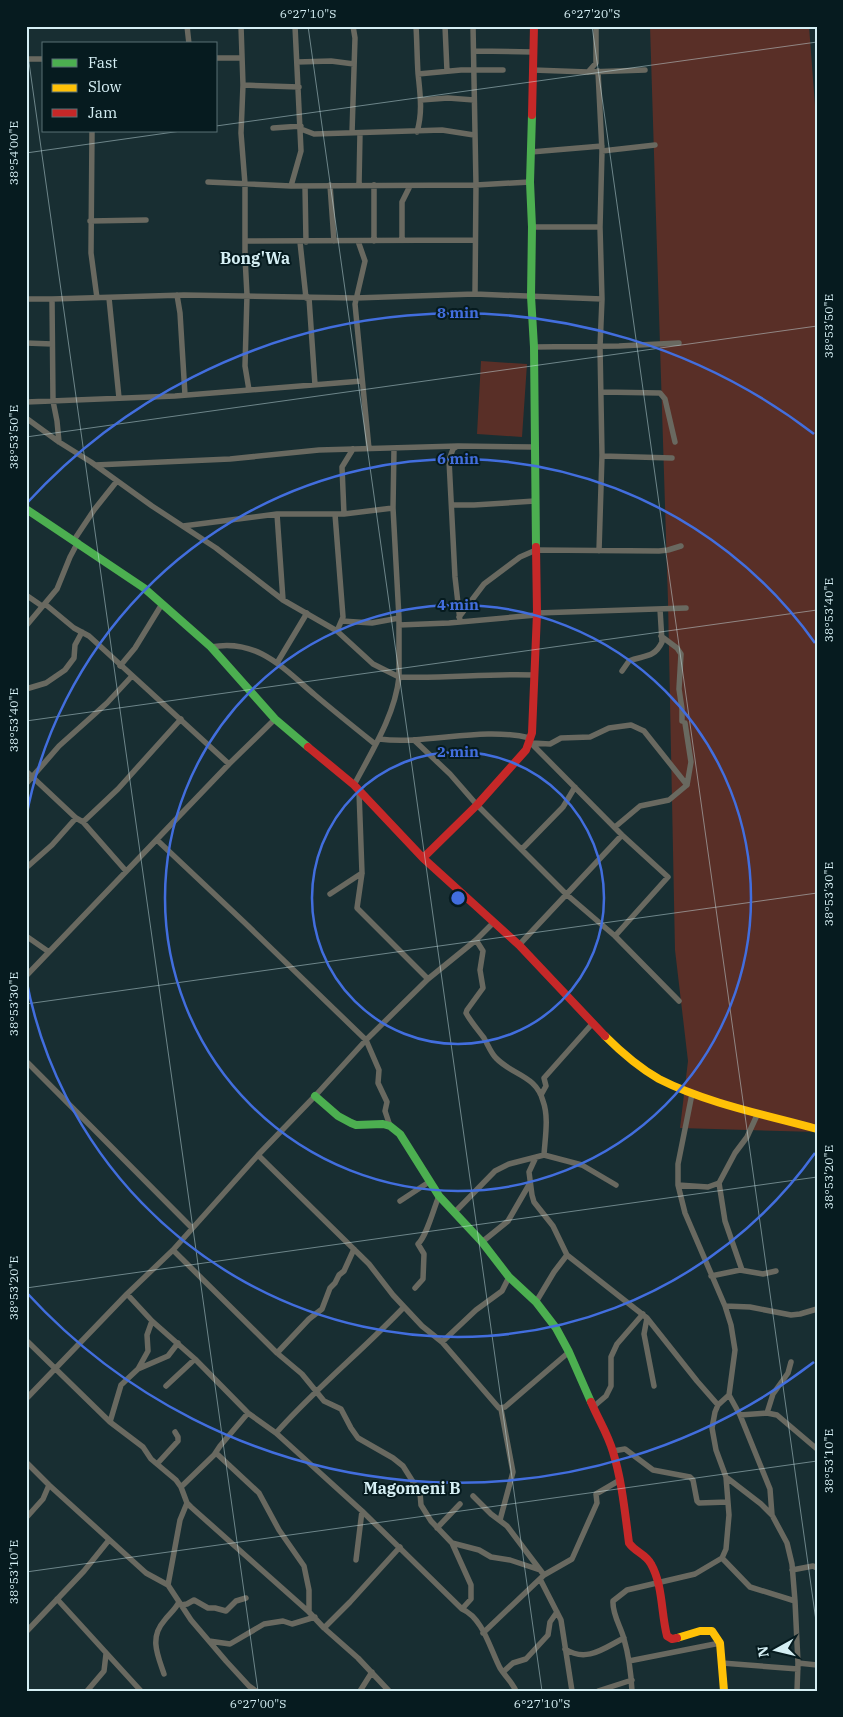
<svg xmlns="http://www.w3.org/2000/svg" width="843" height="1717" font-family="'IBM Plex Serif',serif">
<style>
.green{fill:#592f27}
.lines{fill:none;stroke-linecap:round;stroke-linejoin:round}
.street{stroke:#696960;stroke-width:5.5}
.fast{stroke:#4caf50;stroke-width:8}
.slow{stroke:#ffc107;stroke-width:8}
.jam{stroke:#c62828;stroke-width:8}
.ticks{fill:none;stroke:#d5eff4;stroke-width:1;stroke-opacity:0.45}
.ring{fill:none;stroke:#426ede;stroke-width:2.5}
.labels{text-anchor:middle;dominant-baseline:central;stroke-width:4;stroke-linejoin:round;paint-order:stroke}
.quarter-label{font-size:16px;font-weight:bold;fill:#d5eff4;stroke:#061b1f}
.centre{fill:#426ede;stroke:#061b1f;stroke-width:2.5}
.ring-label{font-size:15px;text-anchor:middle;font-weight:bold;fill:#426ede;stroke:#061b1f;stroke-width:4;stroke-linejoin:round;paint-order:stroke}
.neatline{fill:none;stroke:#d5eff4;stroke-width:2}
.ticks-label{font-size:12px;text-anchor:middle;fill:#d5eff4}
</style>
<rect width="100%" height="100%" fill="#182e32"/>
<path class="green" d="M650,26h159l8,106v1000l-137,-4 8,-67 -13,-111 -7,-349z
M481,361l46,3 -5,73 -45,-3z"/>
<g class="lines">
<path class="street" d="M187,26l2,18
M241,26l2,59 -2,48 4,51v73l2,38 -2,71 4,24
M416,26c1,16 1,32 2,47 2,21 5,38 -1,59
M445,26l2,45
M473,26l3,159 -1,109
M474,51l59,1
M216,58h26
M26,59h18
M297,62l34,-1 23,3
M533,70l55,2 57,-2
M598,71l4,80 -2,76 2,72 -2,48 2,108 -3,96
M588,72l8,-9v-37
M418,74l43,-4h42
M243,85l56,2
M421,100l27,-2 26,2
M273,128l28,-2
M301,129l13,5 128,-4 32,5
M92,131l-1,122 6,45
M352,133l3,-95 -2,-12
M602,151l53,-6
M531,152l71,-6
M208,182l83,4 185,-1 54,-3
M330,185l4,56
M359,185l1,-52
M291,186l10,-35 -6,-125
M305,186l1,56
M90,221l56,-1
M532,227h68
M402,240v-38l8,-16
M246,241l229,-1
M358,241l7,20 -10,43 14,145
M374,241v-56
M300,242l6,56
M177,295l3,18 5,82
M109,298l10,100
M309,298l6,87
M26,299h26l132,-4 171,3 120,-4 127,5
M52,299l1,102 4,20 2,21
M26,343l26,1
M534,347l85,-1 60,-3
M602,392l58,1 5,6 10,43
M26,402l149,-6 187,-15
M26,418l33,24 32,20 61,44 64,42 67,52 54,31 36,33 26,13c-4,38 -27,74 -45,108
M456,447l-3,2 -4,11 6,117 5,44
M394,449l-1,59 6,110v59c45,2 90,-4 135,-2
M602,456l70,2
M95,465l135,-6 89,-9 139,-4 76,1
M452,505h22l61,-4
M277,514l6,86
M335,514l8,103 -6,14
M344,514l-2,-47 11,-18
M183,526l94,-12h67l49,-6
M74,540l20,-30 23,-29
M26,595l16,11
M45,604l29,24 15,8 140,128
M537,613l149,-5
M459,617l25,-33 36,-27 16,-7 123,1 9,-1 13,-4
M342,621l30,2 27,-5
M399,625l50,-2 87,-8
M26,626l31,-37 13,-32 8,-15
M661,636l16,12 4,6 -2,35 3,20v12
M211,647c46,-9 72,21 104,48 20,17 40,33 60,49
M277,663l30,-50
M120,666l15,-18 27,-44
M622,671l7,-10c14,-6 25,-2 33,-19l-2,-33
M26,689l20,-6 19,-13 9,-12 1,-13 7,-13
M379,739c51,6 100,-13 151,-1
M414,740l36,34 27,31 89,89 49,42 64,65
M529,741l93,94 46,42 -53,59
M532,743l18,1 11,-6 29,-1 19,-9 22,-3 13,6 43,54
M26,771l50,47 7,4 43,49
M26,784l33,-38 48,-43 25,-27
M359,791l3,82 -5,35 71,71
M83,822l35,-33 63,-70
M615,827l25,-21 29,-6 18,-15 4,-23 -6,-39
M157,840l88,83 121,117 13,30 -1,13 9,19 -2,9 5,15
M522,849l41,-42 12,-20
M26,868l26,-23 24,-27
M330,894l32,-21
M26,936l23,16
M476,940l7,11 -3,19 3,18 -16,22 -1,3c5,9 12,17 18,25 4,7 7,15 12,20 16,17 40,17 47,43 6,16 2,37 1,54
M519,945l103,-110
M26,976l203,-212 46,-45
M26,1061l166,167
M692,1094l-14,70v21l7,28 40,93 6,19 4,25 -6,45 -11,10 -3,7 -3,16 4,22 10,27 35,27 11,11 15,28 5,21 3,37 3,62 -1,28
M541,1095l5,-9 -2,-8 48,-54
M258,1155l111,109 24,31 29,31 20,16 57,66 6,-1 64,-55
M536,1157l-7,15 3,23 2,7 19,24 14,29 80,63 50,63 21,24
M719,1183l6,38 17,49
M678,1185l30,2 11,-4 16,-30 12,-16 11,-24
M400,1201l29,-19
M454,1213l41,-42 14,-7 35,-9 38,10 34,20
M482,1242l26,-21 22,-38
M173,1250l104,103 25,21 22,27 17,8 10,19 7,10 35,20 10,8 17,27 1,12 10,16 21,22 19,42v14l-9,10
M711,1276l29,-6 23,4 13,-3
M415,1288l8,-9 1,-25 -6,-10c9,-9 15,-34 21,-48
M127,1294l25,27 43,38 53,54 28,20 86,78 100,98c21,9 28,40 38,59 5,8 12,14 16,23
M536,1302l18,-30 13,-17
M725,1306l25,1 41,8 9,-1 17,-5
M647,1318l-3,16 10,52
M26,1340l84,82 33,25 8,12 25,21 5,7 6,16 4,4 118,105 15,16 34,30 31,33
M442,1342l34,-32 26,-19 7,-14
M277,1353l32,-34 13,-10 8,-21 5,-5 4,-8 5,-4 10,-22
M138,1369l30,-13 10,-13
M166,1386l29,-27
M729,1395l11,20 30,74 2,26
M26,1399l101,-105 46,-44 85,-95 57,-59 51,-56 62,-61 48,-39 18,-18
M593,1407l13,-11 5,-10v-29l6,-13 26,-30
M767,1413l6,-19 15,-21 3,-11
M740,1415l27,-2 10,2 40,34
M110,1422l11,-37 17,-16 10,-18 -1,-16 5,-14
M276,1433c40,-45 87,-83 128,-126
M613,1451l12,-2 28,21 37,7 3,3 4,21 2,2 29,-1
M216,1453l43,40 20,37 25,36 5,24v22
M26,1462l23,23 97,88 22,12 23,35 35,41 23,25 7,5
M157,1464l21,-23v-4l-3,-5
M181,1487l33,-32 6,-9 28,-33
M473,1496l18,18 16,12 37,49
M26,1518l17,-19 6,-14
M500,1520l13,-48 -12,-63
M437,1528l23,-24
M452,1543l27,7 12,7 19,3 30,10
M722,1558l28,29 45,14
M356,1560l6,-49
M792,1570l21,-4 4,2
M540,1579l21,41 11,71
M168,1585l12,-65 7,-17
M57,1599l84,92
M181,1605l6,-1 7,-4 14,8h7l11,3 10,-10 10,-3
M324,1628l26,-26 50,-55
M26,1632l58,-61 25,-31
M483,1633l61,-58 28,-16 25,-56 -1,-9 24,-14
M209,1641l21,3 34,-20 19,-3 9,3 23,-7
M565,1649c22,14 39,-1 59,-11
M629,1661l91,-18
M722,1663l76,6
M798,1663l19,2
M503,1672l10,-9 13,-4 22,-24 2,-13 7,-10
M164,1674c-6,-18 -15,-36 0,-53 5,-7 11,-11 15,-19
M87,1691l17,-20 2,-17
M360,1691l12,-19
M598,1691l34,-11
M632,1691c-1,-18 -3,-35 -8,-52 -3,-12 -12,-25 -11,-38l14,-11 68,-16 27,-16 4,-9 3,-34 -3,-38"/>
<path class="fast" d="M532,115l-2,67 2,45 -1,69 3,51 2,200
M26,509l118,79 67,59 64,72 33,28
M315,1096l23,20 13,7 5,2 27,-1 7,2 10,8 39,62 43,46 27,35 27,25 20,26 13,24 22,50"/>
<path class="slow" d="M605,1036c16,16 33,31 54,43 47,24 107,36 158,50
M677,1638l23,-7h12l8,12 4,48"/>
<path class="jam" d="M532,115l2,-89
M308,747l46,38 69,73 96,87 86,91
M423,858l54,-53 49,-55 6,-17 5,-120 -1,-66
M591,1402c7,17 17,32 22,50 9,29 12,61 16,91 6,9 17,11 22,21 12,21 10,49 16,72l5,3 5,-1"/>
</g>
<path class="ticks" d="M308,26l234,1665M592,26l225,1602M26,41l232,1650M216,126l601,-84M26,153l155,-22M26,437l791,-111M26,721l791,-111M26,1004l791,-111M26,1288l791,-111M26,1572l791,-111"/>
<g class="ring">
<circle cx="458" cy="898" r="146"/>
<circle cx="458" cy="898" r="293"/>
<path d="M815 1153A439 439 0 0 1 26 978M26 818A439 439 0 0 1 815 643"/>
<path d="M814 1362A585 585 0 0 1 27 1293M27 503A585 585 0 0 1 814 434"/>
</g>
<g class="labels">
<g class="quarter-label">
<text x="255" y="258">Bong'Wa</text>
<text x="412" y="1488">Magomeni B</text>
</g>
</g>
<circle cx="458" cy="898" r="8" class="centre"/>
<g class="ring-label">
<text x="458" y="318">8 min</text>
<text x="458" y="464">6 min</text>
<text x="458" y="610">4 min</text>
<text x="458" y="757">2 min</text>
</g>
<rect width="843" height="1717" fill="none" stroke="#061b1f" stroke-width="55"/>
<rect x="42" y="42" width="175" height="90" fill="#061b1f" stroke="#597074"/>
<rect x="52" y="59" width="25" height="8" fill="#4caf50" stroke="#597074"/>
<text x="88" y="68" font-size="15" fill="#d5eff4">Fast</text>
<rect x="52" y="84" width="25" height="8" fill="#ffc107" stroke="#597074"/>
<text x="88" y="92" font-size="15" fill="#d5eff4">Slow</text>
<rect x="52" y="109" width="25" height="8" fill="#c62828" stroke="#597074"/>
<text x="88" y="118" font-size="15" fill="#d5eff4">Jam</text>
<g transform="translate(776 1650) rotate(262)" stroke="#061b1f" stroke-width="4" paint-order="stroke">
<path d="M0-4L9 19L0 12L-9 19Z" fill="#d5eff4"/>
<text y="-8" font-size="14" font-weight="bold" text-anchor="middle" fill="#d5eff4">N</text>
</g>
<rect x="28" y="28" width="788" height="1662" class="neatline"/>
<g class="ticks-label">
<text x="308" y="18">6°27'10"S</text>
<text x="592" y="18">6°27'20"S</text>
<text transform="translate(14 153) rotate(-90)" y="4">38°54'00"E</text>
<text transform="translate(829 326) rotate(-90)" y="4">38°53'50"E</text>
<text transform="translate(14 437) rotate(-90)" y="4">38°53'50"E</text>
<text transform="translate(829 610) rotate(-90)" y="4">38°53'40"E</text>
<text transform="translate(14 720) rotate(-90)" y="4">38°53'40"E</text>
<text transform="translate(829 894) rotate(-90)" y="4">38°53'30"E</text>
<text transform="translate(14 1004) rotate(-90)" y="4">38°53'30"E</text>
<text transform="translate(829 1177) rotate(-90)" y="4">38°53'20"E</text>
<text transform="translate(14 1288) rotate(-90)" y="4">38°53'20"E</text>
<text transform="translate(829 1461) rotate(-90)" y="4">38°53'10"E</text>
<text transform="translate(14 1572) rotate(-90)" y="4">38°53'10"E</text>
<text x="258" y="1708">6°27'00"S</text>
<text x="542" y="1708">6°27'10"S</text>
</g>
</svg>
